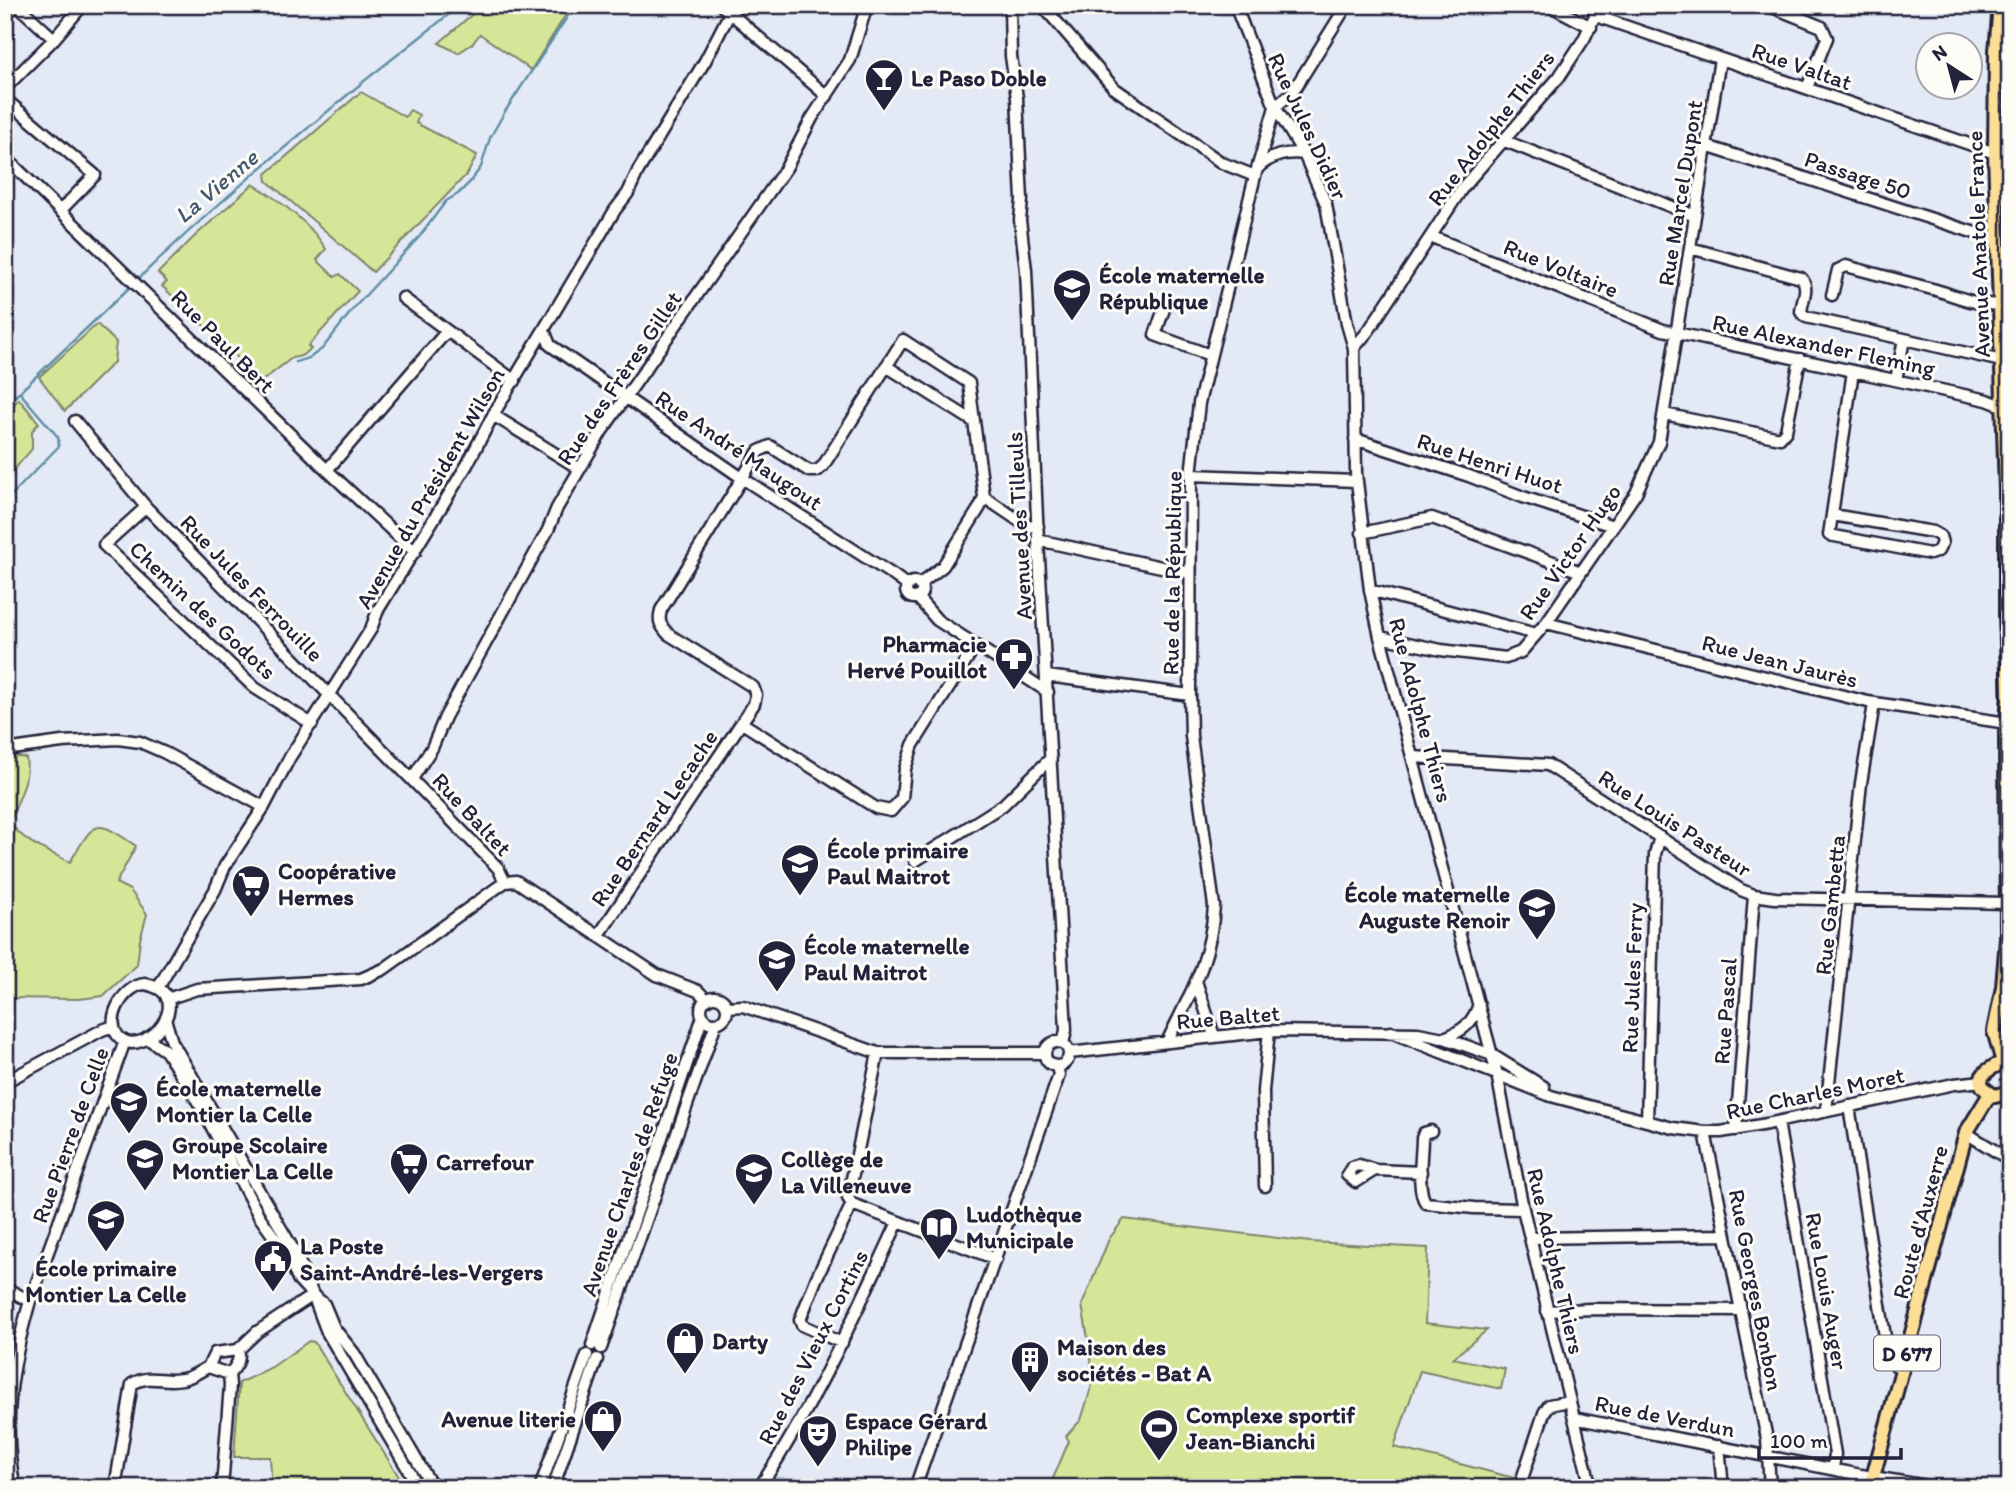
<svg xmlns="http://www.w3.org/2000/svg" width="2015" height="1493" font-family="Itim,sans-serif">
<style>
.green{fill:#d6e699;stroke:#7c846a;stroke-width:2}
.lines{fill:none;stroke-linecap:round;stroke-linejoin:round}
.stream{stroke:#6190a5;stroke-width:2.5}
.minor-casing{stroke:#22223b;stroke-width:15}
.major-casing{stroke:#22223b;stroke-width:18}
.minor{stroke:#fdfcf7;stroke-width:10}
.major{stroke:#fcde96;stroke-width:12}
.labels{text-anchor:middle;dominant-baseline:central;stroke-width:6;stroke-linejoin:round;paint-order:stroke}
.shield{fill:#fdfcf7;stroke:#646373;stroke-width:2}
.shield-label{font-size:21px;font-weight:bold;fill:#22223b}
.street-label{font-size:23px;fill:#22223b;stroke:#fdfcf7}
.poi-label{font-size:23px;font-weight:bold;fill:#22223b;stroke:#fdfcf7;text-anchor:start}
.water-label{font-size:24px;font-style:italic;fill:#425970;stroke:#fdfcf7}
</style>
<rect width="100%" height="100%" fill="#e4eaf5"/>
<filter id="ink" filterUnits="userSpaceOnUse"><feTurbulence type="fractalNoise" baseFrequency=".0143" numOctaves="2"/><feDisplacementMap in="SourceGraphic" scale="14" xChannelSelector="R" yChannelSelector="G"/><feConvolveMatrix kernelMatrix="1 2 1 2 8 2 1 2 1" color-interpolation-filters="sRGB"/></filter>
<g filter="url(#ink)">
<path class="green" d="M483,5h89l-41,65 -51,-36 -8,10 -14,9 -19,-10z
M361,92l44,25 5,-7 9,5 -3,8 61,32 -9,18 -95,99 -106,-91 -1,-7z
M253,184c26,16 57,39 73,65l-9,11 18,17 5,-3 18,17 -50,55 3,3 -10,7 -9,2 -30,23 -100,-95 5,-4 -9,-9 36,-36z
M97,324l19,18 -2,20 -49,49 -26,-34z
M19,399l20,24 -7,8v18l-19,22 -4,-1 -4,5v-62z
M12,756l14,2c4,25 -9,42 -16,64 12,20 40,30 60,40 25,-40 23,-46 66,-16l-20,37 14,7 17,24 -7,26 -3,25 -34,31 -24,3 -74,-1v-237z
M1124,1219l186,23 118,6 -3,75 62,7 -34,28 52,11 -4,20 -81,-18 -26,76 120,31 -3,10h-462l20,-47 -3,-5 15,-16 11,-35 -1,-29 -9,-51 27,-66z
M309,1341l5,1 87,138 -15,8h-114l-2,-31h-36l5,-74 33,-16z"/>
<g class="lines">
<path class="stream" d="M137,280c71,-69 149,-134 226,-198 32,-26 65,-50 97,-77
M296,362l13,-4 13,-9 32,-41 66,-72 26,-35 12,-7 12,-12 11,-15 9,-29 14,-25 71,-108
M5,406l127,-121
M5,502l54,-56 -1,-9 -37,-43"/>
<g class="minor-casing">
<path id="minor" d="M17,5l37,34
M721,5l106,91
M1010,5l1,51 6,42 5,102 -2,20 6,50 12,270 28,490 -3,14
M1042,5l72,83 108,75 33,13
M1235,5l40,102 29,47 22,50 21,120 7,24
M1549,5l42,22
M1767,5l55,22 5,11 -20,50
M1596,16l399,137
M5,88l49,-49 29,-34
M5,99l90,76 -35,36
M1505,141l190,75
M1706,146l291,94
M5,157l322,313 88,82
M1258,168c12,-12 29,-17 46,-14
M1432,237l231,93 324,70 23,9
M1690,248l111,30c9,9 1,22 0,34l5,5 196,44
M1832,295l6,-25 8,-4c30,8 60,16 90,24 23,7 40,15 64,15
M403,298l112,83
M1165,306l-10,29 55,20
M544,330l6,15 192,133 151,97 15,11
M886,366l87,55
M1896,380l8,-41
M1664,414l116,24 6,-7 14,-72
M493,415l87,54
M75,421l71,86 -42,38 151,143 57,36
M1355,439l114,37 54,21 90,29
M327,470l120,-139
M1191,475l165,6
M984,497l43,29h11
M146,507l352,361 7,14
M1832,515l101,17 7,4 2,7 -4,8 -8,3 -101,-19 24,-164
M1362,533l70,-15 149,54
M1038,540l151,33
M906 590a8 8 0 1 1 16 0a8 8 0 1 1-16 0Z
M1370,590l166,44
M917,597l20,23 111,72
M1546,623l322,79 139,21
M1380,637l61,13 65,8 15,-6 25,-29 90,-130 23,-51 61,-383
M1047,676l143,19
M742,723l134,85 15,3 11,-13 3,-29 8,-24 62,-99
M5,750l57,-8 56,-3 22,3 25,11 99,54
M1413,757l135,8 193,125 13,5 21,3 232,5
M412,779l20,-31 13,-31 103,-187 9,-22 45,-77 184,-263 26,-50 38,-58 17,-55
M915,861l88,-56 48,-47
M505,882l11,-1 141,94 41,16 9,9
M599,935l155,-231 2,-9 -3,-8 -85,-53c-8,-9 -10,-13 -7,-24l98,-159 11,-5 39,25h8l6,-5 80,-126 66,43 15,114 -4,10 -37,59 -24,19
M1196,981l18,55
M145,984c55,10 1,77 -25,54 -17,-15 2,-52 25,-54z
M158,988l57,-98 10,-24 39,-59 26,-50 81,-128 7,-19 89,-145 26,-50 122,-205 13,-17 10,-22 67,-110 29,-56
M701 1010a13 13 0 1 1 26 0a13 13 0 1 1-26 0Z
M167,999l30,-10 164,-10 23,-10 121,-87
M727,1007l16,-1 135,47h166
M166,1022l6,20 124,212 17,41 11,9 10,24 20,25 79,135
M1391,1032l160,64 122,32 32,4h16l46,-8 187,-40 28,-3
M147,1038l19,13 34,54 59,111 30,42 9,21 15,16 14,37 92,156
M1444,1038c19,-7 29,-15 35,-34
M1045 1054a12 12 0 1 1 24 0a12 12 0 1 1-24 0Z
M1167,1042c23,-48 44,-81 47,-136l-23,-170 -1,-41 1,-220 8,-72 56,-227 20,-69 17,-14 55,-88
M878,1053l-30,145 4,6 144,55
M1069,1053l200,-22 149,2 26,5 48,17 52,32
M5,1082l97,-52 12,-4
M1849,1106l39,250 7,9 8,3
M1826,1111l35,-328 13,-79
M1647,1121l8,-267 5,-17
M1778,1122l57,332 -2,14
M1736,1130l18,-235
M1431,1131l-7,2 -2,5c0,16 -6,53 4,65l48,5 49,1
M1705,1132l62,307 3,49
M1966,1133l44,27
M1375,1170l-19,12 -9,-7 5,-8 7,-2 16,5 46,2
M1265,1186l-2,-95 6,-60
M1530,1238l195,-3
M5,1288l25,13
M1547,1311l44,-2 149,1
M842,1343l-40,-18 -2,-5 17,-43 35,-73
M592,1345l111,-329
M601,1348l115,-325
M238,1350c3,10 -2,17 -9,24l-21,-7 7,-14 23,-3 19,-18 56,-37
M1574,1418l287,57 78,13
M1719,1446l4,42
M15,1488c-14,-64 -3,-125 15,-187l95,-260
M115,1488l17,-104c19,-11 30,-1 50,-5 9,-1 18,-8 26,-12
M222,1488l8,-103 -1,-11
M540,1488l47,-133
M553,1488l44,-129
M759,1488c56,-84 97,-175 139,-266
M915,1488l144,-413 -2,-9
M1519,1488l25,-75 5,-8 20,-4
M1591,1488l-68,-279 -26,-135 -117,-437 -10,-47 -14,-117 -2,-125 15,-18 94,-143 96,-110 25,-38 16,-34
M2008,1488l2,-4"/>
</g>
<g class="major-casing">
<path id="major" d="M2000,5l-4,46 -1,102 11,338v125l3,82 -3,35 1,205 -4,49 -9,44 9,31
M2009,1060c-17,6 -45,20 -14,36l15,-4
M1870,1488l96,-355 24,-39"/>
</g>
<use href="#minor" class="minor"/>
<use href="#major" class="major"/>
</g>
</g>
<defs>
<g id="bar-pin" transform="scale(2.0125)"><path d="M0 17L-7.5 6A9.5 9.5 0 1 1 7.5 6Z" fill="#22223b" stroke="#fdfcf7"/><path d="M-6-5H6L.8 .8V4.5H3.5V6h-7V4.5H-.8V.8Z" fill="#fff"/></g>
<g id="school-pin" transform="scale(2.0125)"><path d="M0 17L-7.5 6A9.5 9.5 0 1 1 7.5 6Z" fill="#22223b" stroke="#fdfcf7"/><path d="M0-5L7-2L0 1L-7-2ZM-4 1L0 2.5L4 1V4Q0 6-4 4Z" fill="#fff"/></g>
<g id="pharmacy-pin" transform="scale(2.0125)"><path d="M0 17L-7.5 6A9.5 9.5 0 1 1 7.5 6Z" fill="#22223b" stroke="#fdfcf7"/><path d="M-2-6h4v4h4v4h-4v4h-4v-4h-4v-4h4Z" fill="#fff"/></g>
<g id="supermarket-pin" transform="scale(2.0125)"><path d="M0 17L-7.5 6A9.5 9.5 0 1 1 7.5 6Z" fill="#22223b" stroke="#fdfcf7"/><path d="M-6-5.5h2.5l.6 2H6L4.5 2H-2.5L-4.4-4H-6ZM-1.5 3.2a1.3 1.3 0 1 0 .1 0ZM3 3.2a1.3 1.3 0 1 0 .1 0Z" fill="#fff"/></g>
<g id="library-pin" transform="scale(2.0125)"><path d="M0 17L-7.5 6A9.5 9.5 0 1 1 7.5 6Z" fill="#22223b" stroke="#fdfcf7"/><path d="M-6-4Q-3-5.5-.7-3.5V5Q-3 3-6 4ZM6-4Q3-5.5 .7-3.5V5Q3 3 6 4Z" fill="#fff"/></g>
<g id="civic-pin" transform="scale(2.0125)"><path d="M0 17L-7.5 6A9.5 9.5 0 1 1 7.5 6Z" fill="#22223b" stroke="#fdfcf7"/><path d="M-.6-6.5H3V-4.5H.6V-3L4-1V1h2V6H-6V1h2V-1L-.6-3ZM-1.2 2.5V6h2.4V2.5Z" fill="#fff"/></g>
<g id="shop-pin" transform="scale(2.0125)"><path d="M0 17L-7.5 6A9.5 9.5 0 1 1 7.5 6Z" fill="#22223b" stroke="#fdfcf7"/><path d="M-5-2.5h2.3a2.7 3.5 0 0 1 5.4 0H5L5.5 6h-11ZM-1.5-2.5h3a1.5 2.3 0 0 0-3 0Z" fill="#fff"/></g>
<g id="building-pin" transform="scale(2.0125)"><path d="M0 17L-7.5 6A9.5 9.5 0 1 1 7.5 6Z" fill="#22223b" stroke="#fdfcf7"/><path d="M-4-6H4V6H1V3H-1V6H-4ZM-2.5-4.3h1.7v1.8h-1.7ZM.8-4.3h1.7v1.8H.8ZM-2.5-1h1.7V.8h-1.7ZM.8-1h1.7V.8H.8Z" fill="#fff"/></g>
<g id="stadium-pin" transform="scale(2.0125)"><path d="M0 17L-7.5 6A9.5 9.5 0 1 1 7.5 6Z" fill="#22223b" stroke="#fdfcf7"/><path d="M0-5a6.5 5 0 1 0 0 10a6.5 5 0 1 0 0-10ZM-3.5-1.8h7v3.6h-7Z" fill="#fff"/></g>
<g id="theatre-pin" transform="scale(2.0125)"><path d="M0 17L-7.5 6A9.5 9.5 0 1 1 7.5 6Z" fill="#22223b" stroke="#fdfcf7"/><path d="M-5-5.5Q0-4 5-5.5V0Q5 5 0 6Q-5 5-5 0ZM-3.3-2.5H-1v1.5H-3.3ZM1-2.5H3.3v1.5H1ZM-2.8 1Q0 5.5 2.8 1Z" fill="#fff"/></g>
</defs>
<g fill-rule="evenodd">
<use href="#bar-pin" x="884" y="78"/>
<use href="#school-pin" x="1072" y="288"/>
<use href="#pharmacy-pin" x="1014" y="657"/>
<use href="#school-pin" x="800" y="863"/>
<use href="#supermarket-pin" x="251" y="884"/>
<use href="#school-pin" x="1537" y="907"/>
<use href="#school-pin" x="777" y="959"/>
<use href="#school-pin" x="129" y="1101"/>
<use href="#school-pin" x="145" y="1158"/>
<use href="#supermarket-pin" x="409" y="1162"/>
<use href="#school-pin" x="754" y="1172"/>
<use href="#school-pin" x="106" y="1219"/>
<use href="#library-pin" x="939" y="1227"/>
<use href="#civic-pin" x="273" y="1259"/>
<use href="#shop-pin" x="685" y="1341"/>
<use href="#building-pin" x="1030" y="1360"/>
<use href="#shop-pin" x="603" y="1419"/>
<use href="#stadium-pin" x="1159" y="1428"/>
<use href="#theatre-pin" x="818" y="1434"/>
</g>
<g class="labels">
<rect class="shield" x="1874" y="1335.5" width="66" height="35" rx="5"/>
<g class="shield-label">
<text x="1907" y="1353">D 677</text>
</g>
<g class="street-label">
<text transform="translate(1802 66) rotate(19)">Rue Valtat</text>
<text transform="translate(1308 126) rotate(65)">Rue Jules Didier</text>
<text transform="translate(1491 128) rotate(-52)">Rue Adolphe Thiers</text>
<text transform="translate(1858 175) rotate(18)">Passage 50</text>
<text transform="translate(1680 193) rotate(-81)">Rue Marcel Dupont</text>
<text transform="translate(1978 244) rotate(-92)">Avenue Anatole France</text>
<text transform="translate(1561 268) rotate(22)">Rue Voltaire</text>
<text transform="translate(223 341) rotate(45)">Rue Paul Bert</text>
<text transform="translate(1824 345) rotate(12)">Rue Alexander Fleming</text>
<text transform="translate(619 378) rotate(-56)">Rue des Frères Gillet</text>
<text transform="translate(739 450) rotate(34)">Rue André Maugout</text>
<text transform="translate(1490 463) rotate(18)">Rue Henri Huot</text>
<text transform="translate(430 488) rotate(-60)">Avenue du Président Wilson</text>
<text transform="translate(1019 526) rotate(-93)">Avenue des Tilleuls</text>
<text transform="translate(1570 552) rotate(-55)">Rue Victor Hugo</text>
<text transform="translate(1172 573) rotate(-89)">Rue de la République</text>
<text transform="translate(252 588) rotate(46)">Rue Jules Ferrouille</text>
<text transform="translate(203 610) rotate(43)">Chemin des Godots</text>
<text transform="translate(1780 661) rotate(14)">Rue Jean Jaurès</text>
<text transform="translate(1421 710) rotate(75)">Rue Adolphe Thiers</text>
<text transform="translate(472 814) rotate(47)">Rue Baltet</text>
<text transform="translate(654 818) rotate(-56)">Rue Bernard Lecache</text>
<text transform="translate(1675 823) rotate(33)">Rue Louis Pasteur</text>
<text transform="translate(1830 905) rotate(-84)">Rue Gambetta</text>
<text transform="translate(1632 978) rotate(-88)">Rue Jules Ferry</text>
<text transform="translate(1725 1011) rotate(-86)">Rue Pascal</text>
<text transform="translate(1228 1017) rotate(-5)">Rue Baltet</text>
<text transform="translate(1815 1093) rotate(-12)">Rue Charles Moret</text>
<text transform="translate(70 1135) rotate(-70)">Rue Pierre de Celle</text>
<text transform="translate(629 1174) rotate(-71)">Avenue Charles de Refuge</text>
<text transform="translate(1920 1222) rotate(-75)">Route d'Auxerre</text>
<text transform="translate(1556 1261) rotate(77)">Rue Adolphe Thiers</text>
<text transform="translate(1756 1290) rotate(79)">Rue Georges Bonbon</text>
<text transform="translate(1827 1291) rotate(80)">Rue Louis Auger</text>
<text transform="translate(813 1347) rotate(-63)">Rue des Vieux Cortins</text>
<text transform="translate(1665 1416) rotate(11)">Rue de Verdun</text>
</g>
<g class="poi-label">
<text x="911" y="78">Le Paso Doble</text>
<text x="1099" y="275">École maternelle<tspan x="1099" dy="26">République</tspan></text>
<text x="987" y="644" text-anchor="end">Pharmacie<tspan x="987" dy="26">Hervé Pouillot</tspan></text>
<text x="827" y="850">École primaire<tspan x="827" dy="26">Paul Maitrot</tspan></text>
<text x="278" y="871">Coopérative<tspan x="278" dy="26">Hermes</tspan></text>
<text x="1510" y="894" text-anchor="end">École maternelle<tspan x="1510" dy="26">Auguste Renoir</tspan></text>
<text x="804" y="946">École maternelle<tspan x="804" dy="26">Paul Maitrot</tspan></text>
<text x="156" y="1088">École maternelle<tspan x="156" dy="26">Montier la Celle</tspan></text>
<text x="172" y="1145">Groupe Scolaire<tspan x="172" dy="26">Montier La Celle</tspan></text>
<text x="781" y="1159">Collège de<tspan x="781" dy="26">La Villeneuve</tspan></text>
<text x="436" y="1162">Carrefour</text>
<text x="966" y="1214">Ludothèque<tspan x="966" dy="26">Municipale</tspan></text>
<text x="300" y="1246">La Poste<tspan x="300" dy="26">Saint-André-les-Vergers</tspan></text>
<text x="106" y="1268" text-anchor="middle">École primaire<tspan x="106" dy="26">Montier La Celle</tspan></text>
<text x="712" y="1341">Darty</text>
<text x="1057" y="1347">Maison des<tspan x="1057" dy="26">sociétés - Bat A</tspan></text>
<text x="1186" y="1415">Complexe sportif<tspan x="1186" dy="26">Jean-Bianchi</tspan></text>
<text x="576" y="1419" text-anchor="end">Avenue literie</text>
<text x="845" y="1421">Espace Gérard<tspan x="845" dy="26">Philipe</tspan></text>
</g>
<g class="water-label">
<text transform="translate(216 186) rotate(-40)">La Vienne</text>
</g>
</g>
<rect width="2015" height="1493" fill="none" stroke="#fdfcf7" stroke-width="28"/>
<rect x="14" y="14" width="1987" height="1465" fill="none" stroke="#22223b" stroke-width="2.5" filter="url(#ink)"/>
<g transform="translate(1949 66) rotate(324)"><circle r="33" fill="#fdfcf7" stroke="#a5a5ac" stroke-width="2"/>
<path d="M0-5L12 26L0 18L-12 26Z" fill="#22223b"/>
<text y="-10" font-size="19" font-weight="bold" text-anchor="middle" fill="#22223b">N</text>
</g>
<path d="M1759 1448v10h142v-10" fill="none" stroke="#22223b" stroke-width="3.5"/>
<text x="1770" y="1448" font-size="21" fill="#22223b" stroke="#fdfcf7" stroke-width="5" paint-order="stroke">100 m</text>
</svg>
